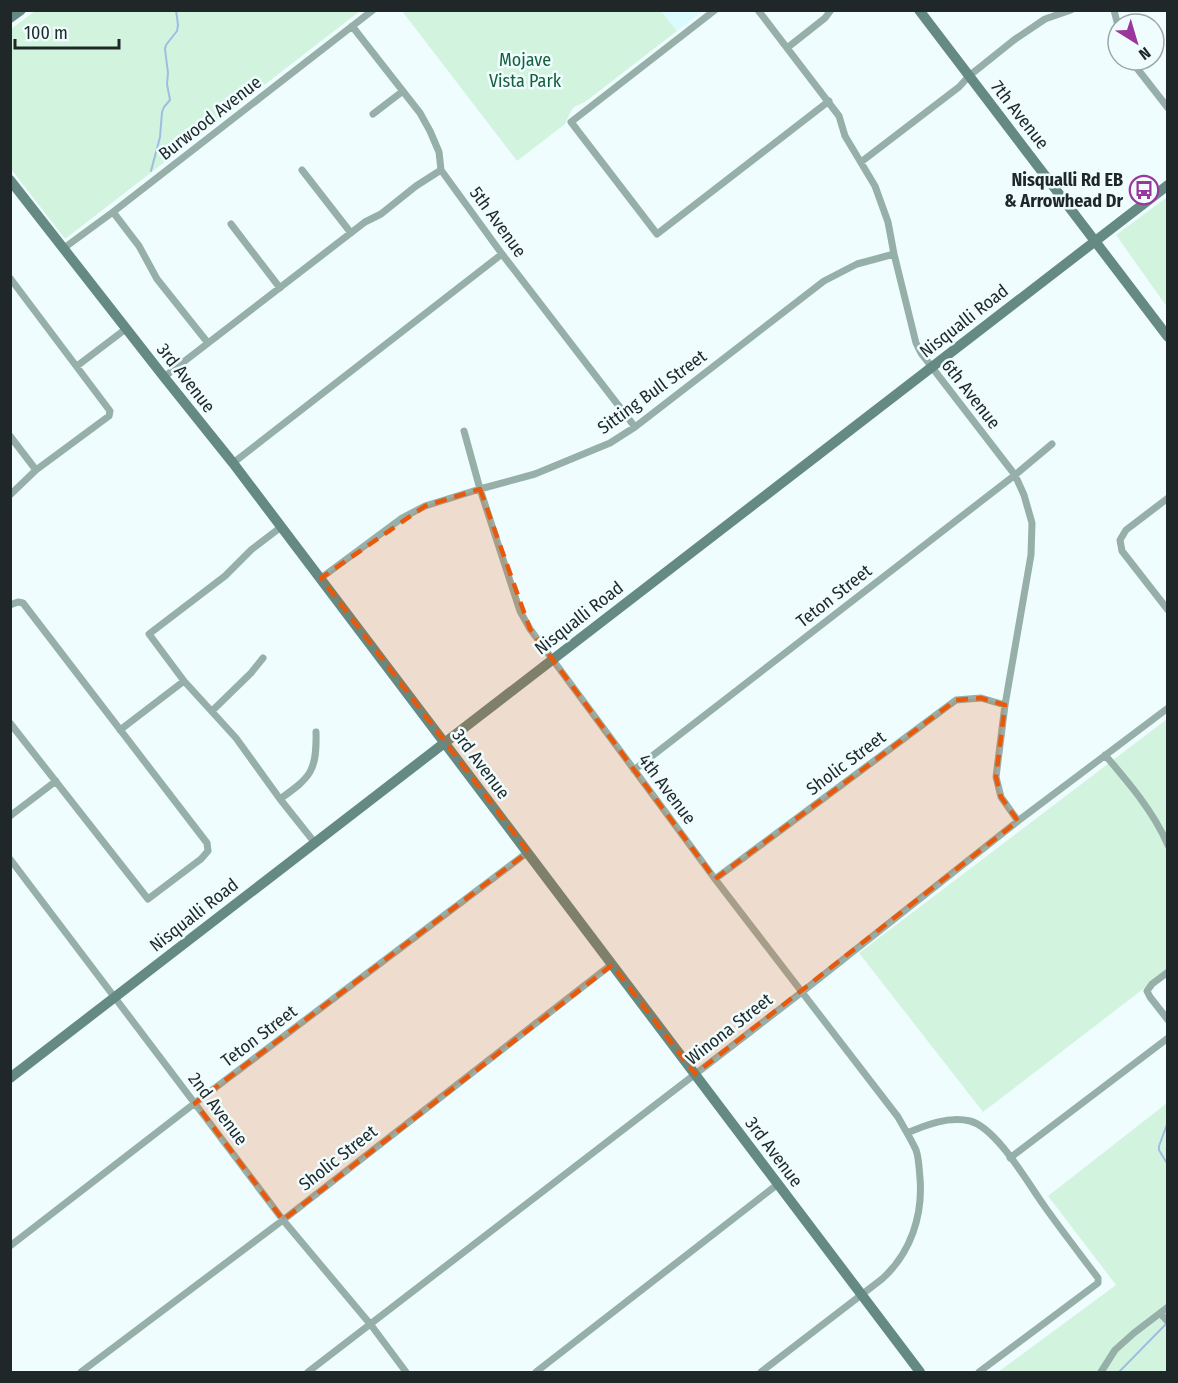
<svg xmlns="http://www.w3.org/2000/svg" width="1178" height="1383" font-family="'Fira Sans Condensed',sans-serif">
<style>
.built{fill:#dbfbfe}
.green{fill:#d2f4de}
.lines{fill:none;stroke-linecap:round;stroke-linejoin:round}
.stream{stroke:#9ebde3;stroke-width:2}
.street{stroke:#96afa9;stroke-width:7}
.secondary{stroke:#658a83;stroke-width:10}
.marked{fill:#e8590c;fill-opacity:0.2;stroke:#e8590c;stroke-width:4.5;stroke-dasharray:12 8;stroke-linejoin:round}
.labels{text-anchor:middle;dominant-baseline:central;stroke-width:5;stroke-linejoin:round;paint-order:stroke}
.park-label{font-size:18px;fill:#16603c;stroke:#f0fdff}
.street-label{font-size:18px;fill:#1f2728;stroke:#f0fdff}
.poi-label{font-size:18px;font-weight:bold;fill:#1f2728;stroke:#f0fdff;text-anchor:end}
</style>
<rect width="100%" height="100%" fill="#f0fdff"/>
<path class="built" d="M661,11h42l-26,20z"/>
<path class="green" d="M35,11v-1l325,1 -295,228 -54,-70v-140z
M402,11h259l16,20 -92,71 -11,5 -3,4 -6,13 -48,37z
M1167,197v110l-51,-72z
M1167,719v250l-29,24 -155,119 -124,-159z
M1167,1103v269h-169l118,-87 -68,-89z"/>
<g class="lines">
<path class="stream" d="M151,171l9,-34 2,-25 2,-5 6,-7 -3,-16 1,-11 -3,-24 1,-4 11,-14 1,-6 -2,-15
M1168,1122l-9,24v4l9,15
M1167,1302h1
M1119,1372l46,-47"/>
<path class="street" d="M715,10l-144,112 86,112 172,-133
M758,10l81,106 6,20 30,50 13,36 6,32 22,89 5,10 94,122 9,20 8,28 -1,32 -26,150 -9,72 5,20 17,24
M1114,10l4,16
M352,26l68,87 10,18 9,21 2,18 61,84 133,173
M787,48l38,-30 6,-8
M1132,60l4,7 32,41
M373,114l30,-23
M861,162l98,-75 10,-11 45,-36 31,-21 26,-9
M302,170l49,63
M113,212l26,34 18,33 51,64
M231,224l49,64
M64,248l49,-36 260,-202
M10,278l100,133 -1,5 -73,54 -25,24
M77,366l50,-38
M164,377l201,-155 16,-8 35,-28 25,-16
M464,431l16,58 40,122 10,18 185,250 183,238c6,11 13,22 18,33 3,8 3,19 4,28 3,37 -9,75 -38,101l-121,93
M10,436l26,34
M233,463l269,-209
M1168,498l-42,32 -6,10 2,11 46,59
M281,527l-30,23 -26,26 -76,58 35,47 52,57 44,61 35,44
M321,578l81,-60 23,-12 55,-17 55,-15 75,-31 25,-16 189,-146 33,-17 37,-10
M10,605l8,-3 5,1 184,240 1,8 -7,8 -53,40 -138,-176
M212,711l39,-38 12,-15
M120,730l64,-49
M1105,755c24,28 48,56 63,90
M634,770l381,-295 37,-31
M280,799c31,-22 37,-28 36,-67
M10,816l46,-35
M10,859l273,361 88,105 35,47
M715,879l241,-179 25,-2 24,7
M1168,972l-16,12 -5,7 3,6 18,23
M907,1133c19,-8 41,-17 63,-12 27,7 59,64 75,86 17,24 35,47 53,71v5l-119,89
M1010,1158l158,-120
M10,1246l185,-143 333,-251
M1160,1313l8,9
M81,1372l202,-152 329,-256
M308,1372l494,-380 216,-171 150,-113
M536,1372l242,-188
M1101,1372l14,-22 19,-17 34,-26"/>
<path class="secondary" d="M919,10l118,155 131,172
M10,18l11,-8
M10,180l154,197 69,86 687,909
M10,1078l1158,-893"/>
</g>
<path class="marked" d="M480,489l50,140 185,250 241,-179 25,-2 24,7 -9,72 5,20 17,24 -323,253 -83,-109 -329,255 -88,-117 333,-251 -207,-274 104,-72z"/>
<defs>
<g id="bus-ring" transform="scale(1.5)"><circle r="9.5" fill="#f0fdff" stroke="#9b379c" stroke-width="1.5"/><path d="M-5-6H5V4H4V6H2V4H-2V6H-4V4H-5ZM-3.5-4V0h7V-4ZM-3.5 1.2v1.5H-2V1.2ZM2 1.2v1.5H3.5V1.2Z" fill="#9b379c"/></g>
</defs>
<g fill-rule="evenodd">
<use href="#bus-ring" x="1144" y="190"/>
</g>
<g class="labels">
<g class="park-label">
<text x="525" y="60">Mojave<tspan x="525" dy="21">Vista Park</tspan></text>
</g>
<g class="street-label">
<text transform="translate(1020 115) rotate(52)">7th Avenue</text>
<text transform="translate(210 118) rotate(-38)">Burwood Avenue</text>
<text transform="translate(498 222) rotate(54)">5th Avenue</text>
<text transform="translate(964 321) rotate(-38)">Nisqualli Road</text>
<text transform="translate(186 378) rotate(52)">3rd Avenue</text>
<text transform="translate(652 392) rotate(-36)">Sitting Bull Street</text>
<text transform="translate(971 394) rotate(52)">6th Avenue</text>
<text transform="translate(834 596) rotate(-38)">Teton Street</text>
<text transform="translate(579 618) rotate(-38)">Nisqualli Road</text>
<text transform="translate(846 763) rotate(-37)">Sholic Street</text>
<text transform="translate(481 764) rotate(53)">3rd Avenue</text>
<text transform="translate(667 789) rotate(53)">4th Avenue</text>
<text transform="translate(194 915) rotate(-38)">Nisqualli Road</text>
<text transform="translate(729 1029) rotate(-38)">Winona Street</text>
<text transform="translate(259 1036) rotate(-37)">Teton Street</text>
<text transform="translate(218 1109) rotate(53)">2nd Avenue</text>
<text transform="translate(774 1152) rotate(53)">3rd Avenue</text>
<text transform="translate(338 1158) rotate(-38)">Sholic Street</text>
</g>
<g class="poi-label">
<text x="1123" y="180">Nisqualli Rd EB<tspan x="1123" dy="21">&amp; Arrowhead Dr</tspan></text>
</g>
</g>
<rect width="1178" height="1383" fill="none" stroke="#1f2728" stroke-width="24"/>
<g transform="translate(1136 42) rotate(143)"><circle r="28" fill="#f0fdff" stroke="#9ca7a9" stroke-width="1.5"/>
<path d="M0-4.5L10 22L0 15L-10 22Z" fill="#9b379c"/>
<text y="-9" font-size="16" font-weight="bold" text-anchor="middle" fill="#1f2728">N</text>
</g>
<path d="M15 39v9h104v-9" fill="none" stroke="#1f2728" stroke-width="3"/>
<text x="24" y="39" font-size="18" fill="#1f2728" stroke="#f0fdff" stroke-width="4.5" paint-order="stroke">100 m</text>
</svg>
